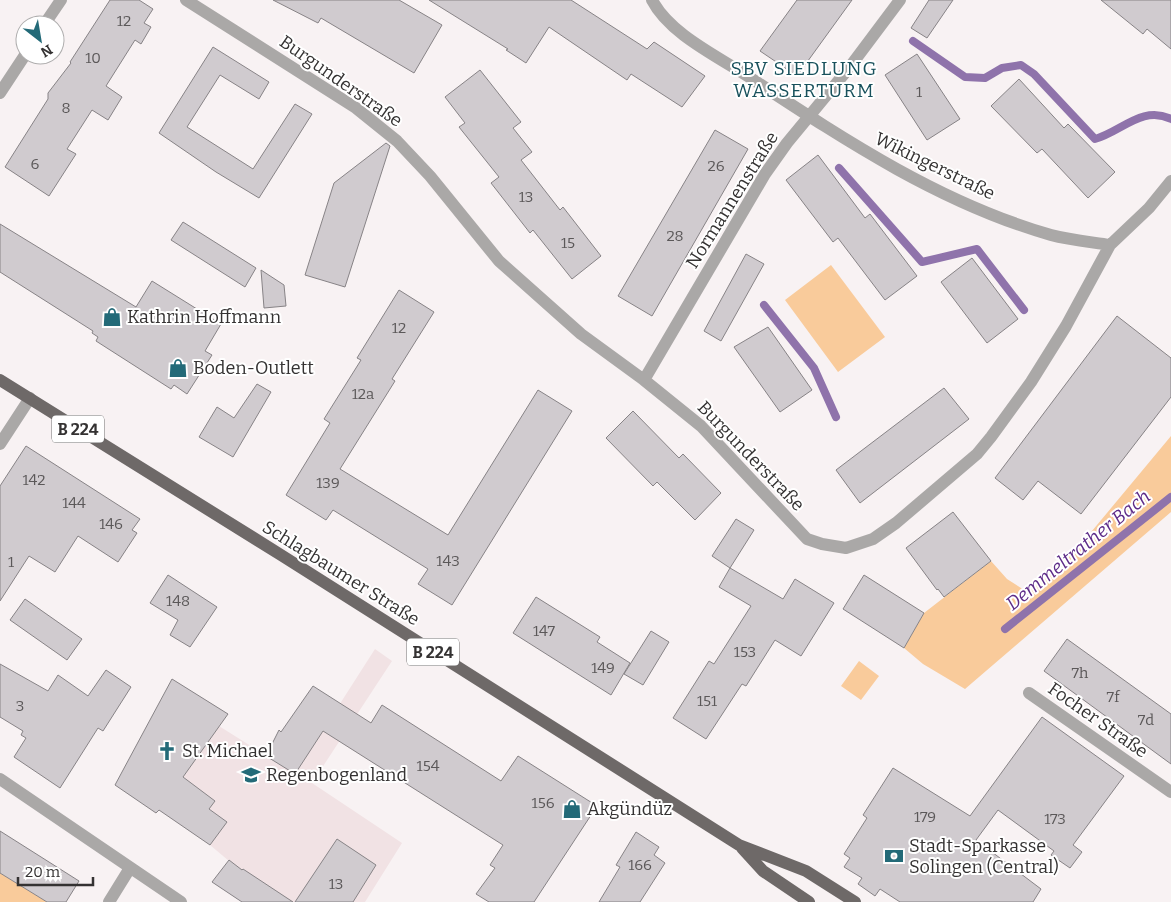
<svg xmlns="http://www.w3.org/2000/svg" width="1171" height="902" font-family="Bitter,serif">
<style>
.built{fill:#f1e2e4}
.green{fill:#f9cb9b}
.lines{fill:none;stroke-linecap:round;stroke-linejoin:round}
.stream{stroke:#8f73ab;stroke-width:8}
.building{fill:#d0cbcf;stroke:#878386}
.minor{stroke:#aaa8a7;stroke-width:12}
.major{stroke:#6e6968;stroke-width:12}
.labels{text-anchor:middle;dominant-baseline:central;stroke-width:4;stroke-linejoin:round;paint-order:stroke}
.number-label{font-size:15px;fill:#5b5859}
.shield{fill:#fff;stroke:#717070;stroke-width:1}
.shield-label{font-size:16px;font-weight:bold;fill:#343232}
.street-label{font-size:18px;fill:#343232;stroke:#fff}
.poi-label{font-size:18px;fill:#343232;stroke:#fff;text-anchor:start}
.neighbourhood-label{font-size:19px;letter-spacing:1px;fill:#18515c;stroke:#fff}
.water-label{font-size:19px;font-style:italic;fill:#5d2b88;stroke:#fff}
</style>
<rect width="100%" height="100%" fill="#f8f2f3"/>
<path class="built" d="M375,649l17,12 -80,122 90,60 -37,59h-123l-30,-20 17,-21 -19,-16 17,-23 -18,-13 6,-8 -32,-24 36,-51 76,48z"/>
<path class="green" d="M831,265l54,72 -47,35 -53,-72z
M1171,436v76l-206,177 -42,-25 -19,-16 20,-35 67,-52 16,18 17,11 58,-47z
M859,661l20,15 -18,24 -20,-14z
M0,873l47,29h-47z"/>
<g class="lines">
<path class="stream" d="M913,41l52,36 20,1 17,-10 19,-3 13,9 61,65c26,-7 47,-34 76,-20
M839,168l83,94 55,-13 47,61
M764,305l50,63 22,49
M1005,629l166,-132"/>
</g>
<path class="building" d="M110,0h29l14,9 -9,14 7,4 -10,17 -6,-4 -29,46 16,11 -14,23 -16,-10 -25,39 9,5 -27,42 -44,-29 43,-68v-6l23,-30 -1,-1z
M273,0h126l43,25 -28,48 -93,-55 -3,5z
M429,0h142l76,49 7,-7 51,34 -23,31 -51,-33 -4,6 -78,-53 -23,36 -20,-13 2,-1z
M797,0h55l-55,76 -37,-25z
M929,0h24l-26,38 -16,-10z
M1101,0h70v49l-24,-20 -4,5z
M213,47l56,35 -10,17 -39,-24 -33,52 66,42 42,-65 17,10 -53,84 -43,-26 -57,-39z
M917,54l43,65 -33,21 -42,-65z
M480,70l41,52 -8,6 19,24 -11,8 39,50 3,-3 38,49 -29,23 -39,-49 -3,3 -39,-50 8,-6 -40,-50 6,-4 -20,-26z
M1019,79l45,49 4,-4 47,48 -27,26 -46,-49 -5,4 -46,-47z
M715,130l33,19 -96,167 -34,-20z
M386,143l4,3 -45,141 -40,-12 29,-92z
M818,155l47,63 5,-4 47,62 -32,24 -47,-62 -5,4 -47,-62z
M183,222l73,46 -11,19 -74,-47z
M0,224l136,83 16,-26 69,43 -16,27 7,4 -25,39 -13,-9 -3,4 -75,-48 2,-4 -6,-4 1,-2 -93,-59z
M746,254l18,10 -43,77 -17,-10z
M972,258l46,61 -31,24 -46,-61z
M261,270l23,15 2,21 -22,2z
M399,290l35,22 -42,67 3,2 -55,88 108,66 90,-145 34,21 -120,194 -34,-21 10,-15 -95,-59 -7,10 -40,-25 44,-72 -6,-4 37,-59 -4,-2z
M1117,316l54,42v39l-90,117 -43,-33 -15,19 -28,-22z
M768,327l44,63 -32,22 -46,-65z
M257,384l14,8 -38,65 -34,-20 18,-30 17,11z
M944,388l25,31 -109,84 -24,-33z
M633,411l46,47 4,-4 38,39 -26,27 -38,-38 -4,4 -47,-48z
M26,446l114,73 -8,11 5,3 -19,29 -40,-26 -23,36 -26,-16 -29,45v-115z
M953,512l38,49 -47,36 -6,-8 -1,1 -31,-42z
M736,519l18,11 -24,38 -18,-12z
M730,568l53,31 12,-20 39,24 -33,53 -26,-16 -29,46 -4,-2 -36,55 -33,-21 36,-57 5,3 37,-58 -32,-19z
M168,575l49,32 -27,40 -20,-12 8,-15 -28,-17z
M864,575l60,38 -20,35 -61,-39z
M536,597l64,40 -3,5 33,21 -19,32 -98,-62z
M25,599l57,40 -15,21 -57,-40z
M651,631l18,11 -26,43 -19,-11z
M1067,639l104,75v50l-127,-93z
M0,664l48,27 10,-16 30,21 18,-26 25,17 -28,44 -5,-3 -38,60 -46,-31 12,-19 -5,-3 2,-4 -23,-14z
M172,679l56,35 -45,63 32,24 -6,8 18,13 -17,23 -51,-35 -3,3 -41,-28z
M313,686l58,37 11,-18 119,76 17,-25 79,50 -63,96h-45l-13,-8 19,-26 -5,-3 13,-20 -180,-114 -28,43 -29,-18 13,-26 2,2z
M1042,717l82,59 -51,69 9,7 -12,16 -19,-13 3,-4 -56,-41 -22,30 65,49 -8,13h-133l-20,-13 -5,7 -17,-12 4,-6 -18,-11 6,-9 -6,-4 23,-36 -4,-3 30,-47 77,48z
M0,831l79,50 -13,21h-19l-47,-29z
M636,832l23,15 -5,8 11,8 -25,39h-41l21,-35 -4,-2z
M337,839l39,26 -23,37h-58z
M229,860l13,10 1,-1 50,33h-51l-30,-20z"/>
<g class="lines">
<path class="minor" d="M186,0l170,108 41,33 33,35 69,85 82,73 63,46 57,46 106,113 15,5 24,4 27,-9 23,-16 81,-69 14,-17 40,-55 35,-56 44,-81 39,-37 22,-27
M652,0c17,33 63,55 94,75 96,63 193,128 305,160 19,5 40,7 59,10
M44,25l17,-25
M0,93l25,-38
M644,380l121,-206 22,-31 62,-75 51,-68
M0,444l30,-46
M1029,693l142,99
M0,779l181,123
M109,902l21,-34"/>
<path class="major" d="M0,380l281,175 458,290 67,26 49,31
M742,848l21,23 46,31"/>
</g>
<defs>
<g id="shop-bare" transform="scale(1.5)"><path d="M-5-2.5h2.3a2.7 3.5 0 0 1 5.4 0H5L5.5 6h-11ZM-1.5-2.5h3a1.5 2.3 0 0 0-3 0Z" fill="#236a78" stroke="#fff" stroke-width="2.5" paint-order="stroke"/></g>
<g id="church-bare" transform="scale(1.5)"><path d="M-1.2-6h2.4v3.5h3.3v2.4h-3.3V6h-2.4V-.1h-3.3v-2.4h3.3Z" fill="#236a78" stroke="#fff" stroke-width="2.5" paint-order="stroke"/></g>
<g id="school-bare" transform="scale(1.5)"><path d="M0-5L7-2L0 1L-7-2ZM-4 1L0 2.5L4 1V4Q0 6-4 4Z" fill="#236a78" stroke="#fff" stroke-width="2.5" paint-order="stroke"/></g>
<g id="bank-bare" transform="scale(1.5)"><path d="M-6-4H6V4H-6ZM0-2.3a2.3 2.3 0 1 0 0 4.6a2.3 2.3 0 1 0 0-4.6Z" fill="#236a78" stroke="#fff" stroke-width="2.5" paint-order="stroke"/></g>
</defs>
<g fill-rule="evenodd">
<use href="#shop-bare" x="112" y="317"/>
<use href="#shop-bare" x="178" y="368"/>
<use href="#church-bare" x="167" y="751"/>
<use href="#school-bare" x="251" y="775"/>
<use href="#shop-bare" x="572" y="809"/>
<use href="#bank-bare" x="894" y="856"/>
</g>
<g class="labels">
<g class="number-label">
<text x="124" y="21">12</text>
<text x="93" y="58">10</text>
<text x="919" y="92">1</text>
<text x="66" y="108">8</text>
<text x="35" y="164">6</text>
<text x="716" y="166">26</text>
<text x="526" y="197">13</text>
<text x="675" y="236">28</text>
<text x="568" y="243">15</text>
<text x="399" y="328">12</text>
<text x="363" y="394">12a</text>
<text x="34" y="480">142</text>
<text x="328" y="483">139</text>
<text x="74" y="503">144</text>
<text x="111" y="524">146</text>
<text x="448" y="561">143</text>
<text x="11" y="562">1</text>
<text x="178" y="601">148</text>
<text x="544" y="631">147</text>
<text x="745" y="652">153</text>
<text x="603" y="668">149</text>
<text x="1080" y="673">7h</text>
<text x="1113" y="697">7f</text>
<text x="707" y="701">151</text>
<text x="20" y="706">3</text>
<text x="1146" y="720">7d</text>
<text x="428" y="766">154</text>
<text x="543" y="803">156</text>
<text x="925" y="817">179</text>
<text x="1055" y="819">173</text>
<text x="640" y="865">166</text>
<text x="336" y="884">13</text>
</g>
<g class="shield">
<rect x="52" y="415.5" width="52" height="27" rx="4"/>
<rect x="407" y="638.5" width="52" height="27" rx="4"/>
</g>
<g class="shield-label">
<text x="78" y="429">B 224</text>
<text x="433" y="652">B 224</text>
</g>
<g class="street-label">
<text transform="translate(341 81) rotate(35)">Burgunderstraße</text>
<text transform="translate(935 166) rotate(26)">Wikingerstraße</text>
<text transform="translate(732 200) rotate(-58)">Normannenstraße</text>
<text transform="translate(751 456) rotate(46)">Burgunderstraße</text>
<text transform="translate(341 573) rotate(32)">Schlagbaumer Straße</text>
<text transform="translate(1098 720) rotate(35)">Focher Straße</text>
</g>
<g class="poi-label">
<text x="127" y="317">Kathrin Hoffmann</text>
<text x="193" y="368">Boden-Outlett</text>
<text x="182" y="751">St. Michael</text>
<text x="266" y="775">Regenbogenland</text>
<text x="587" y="809">Akgündüz</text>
<text x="909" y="846">Stadt-Sparkasse<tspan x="909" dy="21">Solingen (Central)</tspan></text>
</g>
<g class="neighbourhood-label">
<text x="804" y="68">SBV SIEDLUNG<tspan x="804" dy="22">WASSERTURM</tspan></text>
</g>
<g class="water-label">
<text transform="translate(1078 550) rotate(-39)">Demmeltrather Bach</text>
</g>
</g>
<g transform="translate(40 40) rotate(149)"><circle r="24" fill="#ffffff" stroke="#aeadad"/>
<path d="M0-4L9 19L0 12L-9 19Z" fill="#236a78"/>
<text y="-8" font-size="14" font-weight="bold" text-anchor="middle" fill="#343232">N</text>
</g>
<path d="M18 877v8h75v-8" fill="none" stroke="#343232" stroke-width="2.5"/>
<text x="25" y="877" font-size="15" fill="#343232" stroke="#ffffff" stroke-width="4" paint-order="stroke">20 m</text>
</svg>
